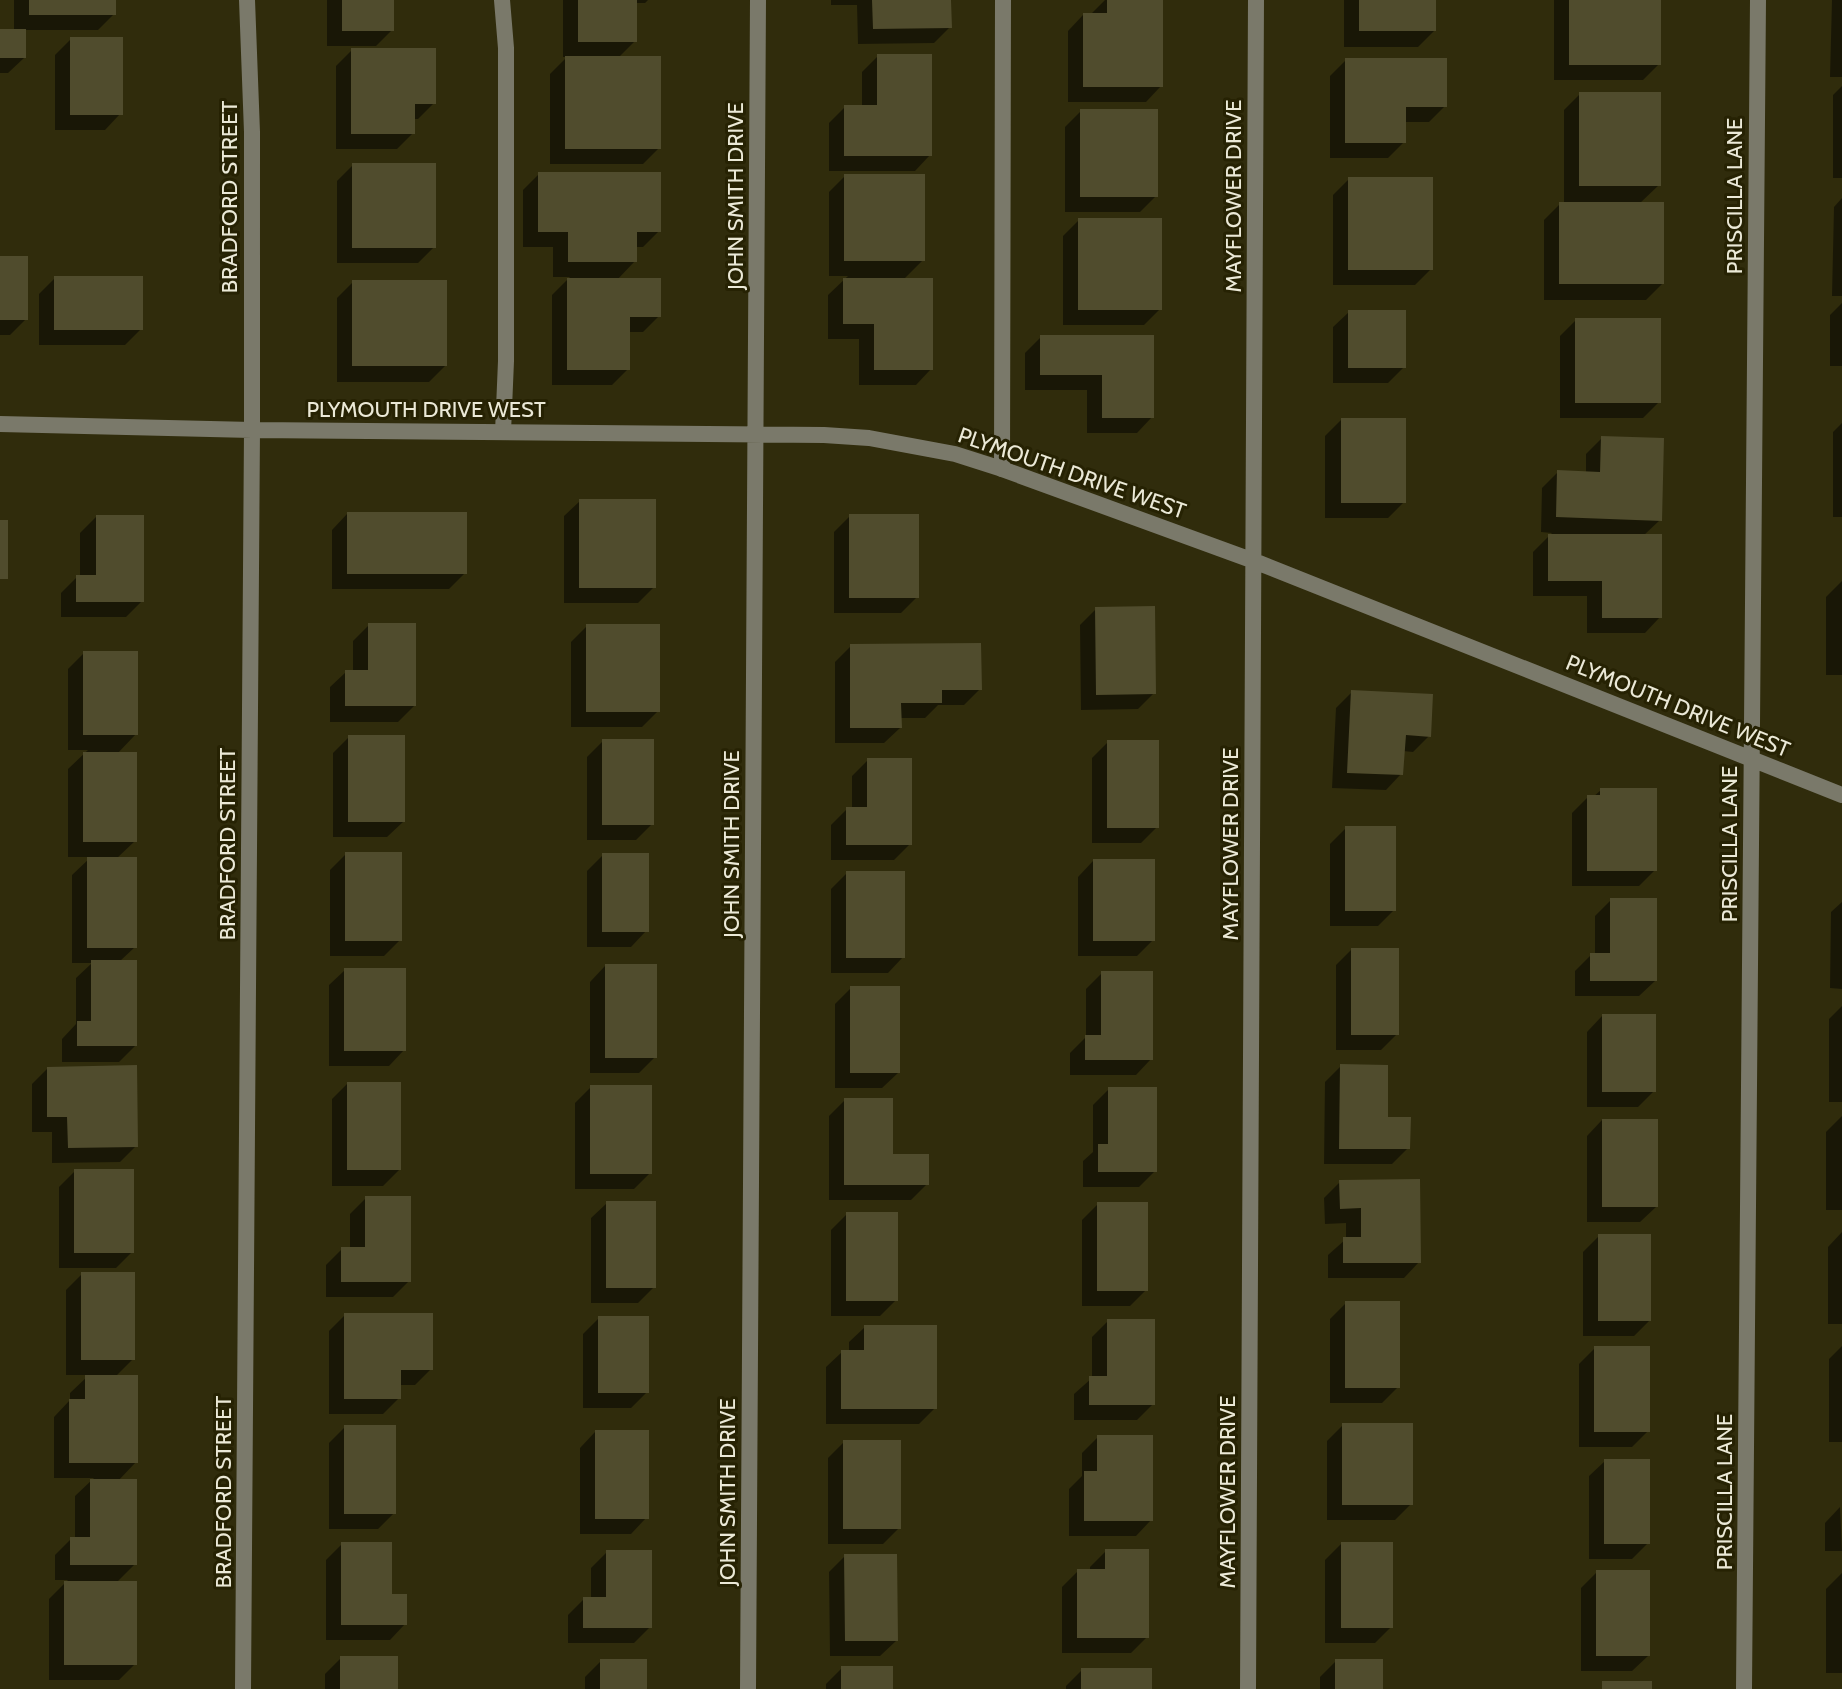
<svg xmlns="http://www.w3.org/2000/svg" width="1842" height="1689" font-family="Cabin,sans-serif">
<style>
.shadow{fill:#0007}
.building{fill:#504c2d}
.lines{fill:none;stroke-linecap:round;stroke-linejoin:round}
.service{stroke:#7a796a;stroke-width:16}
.minor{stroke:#7a796a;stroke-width:16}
.labels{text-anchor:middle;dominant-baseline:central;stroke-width:6;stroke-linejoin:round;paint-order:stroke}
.street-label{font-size:22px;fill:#ebe9d7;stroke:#262203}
</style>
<rect width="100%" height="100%" fill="#302c0c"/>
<path class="shadow" d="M14,0h100v14l-16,16h-74v28l-16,15h-8v-42h14z
M327,0h65v30l-16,16h-49z
M563,0h85l-3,3h-10v38l-17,17 41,90 -16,16h-93v-90l17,-17h-4z
M831,0h118l1,27 -16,16 -76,1 -1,-39h-26z
M1105,0h56v86l-15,16h-78v-71l15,-16 9,-2z
M1344,0h90v31l-16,16h-74z
M1554,0h105v64l-16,16h-89z
M1832,0h10v77h-12z
M71,39l49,75 -15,16h-50v-75z
M352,50l82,53 -16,16h-5v14l-16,16h-61v-83z
M878,56l52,99 -15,16h-86v-48l16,-16h17v-35z
M1346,60l99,46 -16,16h-25v20l-16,16h-58v-82z
M1842,86v92h-9v-83z
M1580,94l79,91 -20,19 23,80 -16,16h-102v-80l16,-16h4v-94z
M1081,111l75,85 -16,16h-75v-85z
M353,165l81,82 -16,16h-81v-82z
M539,174l120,57 -16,16h-8v14l-18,19 42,36 -16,16h-15v37l-16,16h-60v-90l18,-18h-17v-30h-30v-57z
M845,176l78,84 -20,20 28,89 -15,16h-57v-46h-31v-44l20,-19h-19v-84z
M1349,179l82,90 -16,16h-82v-90z
M1842,198v98h-10l2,-89z
M1079,220l81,89 -16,16h-81v-89z
M0,258l26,61 -16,16h-10z
M55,278l86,51 -16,16h-86v-51z
M353,282l92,84 -16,16h-92v-84z
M1842,303v63h-12v-51z
M1349,312l55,55 -16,16h-55v-56z
M1576,320l83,82 -16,16h-83v-82z
M1041,337h111v80l-15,16h-50v-43h-62v-37z
M1341,420l63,82 -16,16h-63v-82z
M1842,423v94h-9v-85z
M1602,438l58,82 -17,16 17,81 -15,16h-58v-37h-54v-44l19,-19 -11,-1 1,-44 16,-16 28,1v-19z
M580,501l74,86 -16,16h-74v-87z
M347,514l118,59 -16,16h-117v-59z
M850,516l67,81 -16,16h-67v-81z
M96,517l46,84 -16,16h-65v-24l16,-16h3v-44z
M1842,581v94h-16v-78z
M1096,609l58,84 -16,16 -57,1 -1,-85z
M369,625l45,81 -16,16h-68v-35l16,-15h7v-31z
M587,626l71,85 -16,16h-71v-85z
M851,646l129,43 -16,16h-26l-13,13h-25v10l-16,15h-49v-81z
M84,653l52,81 -19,20 18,87 -19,18 19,88 -16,15 16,84 -16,16h-57v-23l14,-15v-46l16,-15h-20v-88l19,-18h-23v-88l20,-19h-20v-81z
M1352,692l77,44 -16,16 -10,-1 -2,23 -15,16 -54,-2 4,-80z
M349,737l54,85 -16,15h-54v-84z
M603,741l49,83 -16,16h-49v-83z
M1108,742l49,85 -16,16h-49v-85z
M868,760l42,84 -16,16h-63v-35l16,-16h5v-33z
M1601,790l54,80 -16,16h-67v-73l16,-16h5z
M1346,828l48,82 -16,16h-48v-82z
M346,854l54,86 -16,16h-54v-86z
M603,855l43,76 -15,16h-44v-76z
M1093,861l60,79 -16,16h-59v-79z
M847,873l56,84 -15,16h-57v-84z
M1611,900l44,81 -16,15h-64v-25l16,-16h4v-39z
M1842,902v87l-12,-1 1,-76z
M1351,950l46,84 -16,16h-45v-85z
M605,966l50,91 -16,16h-49v-91z
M345,970l59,80 -15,16h-60v-81z
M1102,973l49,86 -15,16h-66v-22l16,-16v-48z
M851,988l47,85 -16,15h-47v-84z
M1842,1006v96h-13v-83z
M1602,1016l52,75 -16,16h-51v-75z
M1341,1066l67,82 -16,16h-68l1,-82z
M48,1068l88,78 -16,16 -68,1v-31h-20v-48z
M347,1084l52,86 -16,16h-51v-87z
M591,1087l59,86 -16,16h-59v-86z
M1109,1089l46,82 -16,16h-56v-26l10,-9v-47z
M845,1100l46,56 36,28 -16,16h-82v-84z
M1842,1116v94h-16v-78z
M1602,1120l54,87 -16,15h-53v-86z
M75,1171l57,81 -16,16h-57v-81z
M1340,1182l79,80 -15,16h-76v-23l18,-16v-16l-21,1 -1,-26z
M366,1198l43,83 -16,16h-67v-32l16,-16h8v-35z
M607,1203l47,84 -16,16h-47v-85z
M1098,1204l48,86 -16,16h-48v-86z
M847,1214l49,86 -16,16h-49v-86z
M1842,1232v92h-14v-77z
M1599,1236l50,85 -15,15h-51v-84z
M82,1274l51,85 -18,18 21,85 -18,19 17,83 -19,19 19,81 -16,16h-70v-81l19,-19h-13v-25l16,-16h4v-43l19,-18h-40v-61l16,-17v-7l19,-18h-23v-85z
M1346,1303l52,84 -16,16h-52v-84z
M345,1315l86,54 -16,16h-16v13l-16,16h-54v-83z
M599,1318l47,75 -15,15h-48v-74z
M1108,1321l45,83 -16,16h-63v-26l18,-16v-41z
M865,1327l70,81 -16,16h-93v-57l16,-15h7v-10z
M1842,1346v96h-13v-83z
M1595,1348l53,83 -16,16h-53v-83z
M1343,1425l68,79 -16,16h-68v-79z
M345,1427l49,86 -16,16h-49v-86z
M595,1432l51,86 -15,16h-51v-86z
M1098,1437l53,83 -15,16h-67v-47l13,-13v-23z
M844,1442l55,86 -16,16h-55v-86z
M1605,1461l43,82 -16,16h-43v-83z
M1840,1507l2,44h-17v-28z
M342,1544l48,52 15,28 -15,16h-64v-80z
M1341,1544l50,83 -16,16h-50v-83z
M1106,1551l41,86 -16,16h-69v-66l16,-16h12v-4z
M607,1552l43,75 -16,16h-66v-28l16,-16h7v-31z
M845,1556l51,85 -16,15h-50l-1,-84z
M1597,1572l51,84 -16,15h-51v-83z
M1842,1573v100h-16v-84z
M341,1658l55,31h-71v-15z
M601,1661l44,28h-60v-12z
M1336,1661l45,28h-61v-12z
M842,1668l49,21h-65v-5z
M1082,1670l68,19h-84v-3z"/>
<path class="building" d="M29,0h87v15h-87z
M342,0h52v31h-52z
M578,0h59v42h-59z
M872,0h79l1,28 -79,1z
M1107,0h56v87h-80v-74h24z
M1359,0h77v31h-77z
M1569,0h92v65h-92z
M0,29h26v29h-26z
M70,37h53v78h-53z
M351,48h85v56h-21v30h-64z
M877,54h55v102h-88v-51h33z
M565,56h96v93h-96z
M1345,58h102v49h-41v36h-61z
M1579,92h82v94h-82z
M1080,109h78v88h-78z
M352,163h84v85h-84z
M538,172h123v60h-24v30h-69v-30h-30z
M844,174h81v87h-81z
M1348,177h85v93h-85z
M1559,202h105v82h-105z
M1078,218h84v92h-84z
M0,256h28v64h-28z
M54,276h89v54h-89z
M567,278h94v39h-31v53h-63z
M843,278h90v92h-59v-46h-31z
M352,280h95v86h-95z
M1348,310h58v58h-58z
M1575,318h86v85h-86z
M1040,335h114v83h-52v-43h-62z
M1341,418h65v85h-65z
M1601,436l63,2 -2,83 -106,-4 1,-47 43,2z
M579,499h77v89h-77z
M347,512h120v62h-120z
M849,514h70v84h-70z
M96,515h48v87h-68v-27h20z
M0,520h8v59h-8z
M1548,534h114v84h-60v-37h-54z
M1155,606l1,88 -60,1 -1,-88z
M368,623h48v83h-71v-36h23z
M586,624h74v88h-74z
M981,643l1,47h-40v13h-41l1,25h-52v-84z
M83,651h55v84h-55z
M1351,690l82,4 -2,43 -25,-2 -3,40 -56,-2z
M348,735h57v87h-57z
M602,739h52v86h-52z
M1107,740h52v88h-52z
M83,752h54v90h-54z
M867,758h45v87h-66v-38h21z
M1600,788h57v83h-70v-76h13z
M1345,826h51v85h-51z
M345,852h57v89h-57z
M602,853h47v79h-47z
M87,857h50v91h-50z
M1093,859h62v82h-62z
M846,871h59v87h-59z
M1610,898h47v83h-67v-28h20z
M1351,948h48v87h-48z
M91,960h46v86h-60v-25h14z
M605,964h52v94h-52z
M344,968h62v83h-62z
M1101,971h52v89h-68v-25h16z
M850,986h50v87h-50z
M1602,1014h54v78h-54z
M1340,1064l48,1v52h23l-1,32h-71z
M137,1065l1,82 -70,1 -1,-31h-20v-50z
M347,1082h54v88h-54z
M590,1085h62v89h-62z
M1108,1087h49v85h-59v-28h10z
M844,1098h49v56h36v31h-85z
M1602,1119h56v88h-56z
M74,1169h60v84h-60z
M1420,1179l1,84h-78v-26h18v-29l-21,1 -1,-29z
M365,1196h46v86h-70v-35h24z
M606,1201h50v87h-50z
M1097,1202h51v89h-51z
M846,1212h52v89h-52z
M1598,1234h53v87h-53z
M81,1272h54v88h-54z
M1345,1301h55v87h-55z
M344,1313h89v57h-32v29h-57z
M598,1316h51v77h-51z
M1107,1319h48v86h-66v-29h18z
M864,1325h73v84h-96v-59h23z
M1594,1346h56v86h-56z
M85,1375h53v88h-69v-64h16z
M1342,1423h71v82h-71z
M344,1425h52v89h-52z
M595,1430h54v89h-54z
M1097,1435h56v86h-69v-50h13z
M843,1440h58v89h-58z
M1604,1459h46v85h-46z
M90,1479h47v86h-67v-28h20z
M341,1542h51v52h15v31h-66z
M1341,1542h52v86h-52z
M1105,1549h44v89h-72v-69h28z
M606,1550h46v78h-69v-31h23z
M844,1554h53l1,87h-53z
M1596,1570h54v86h-54z
M64,1581h73v84h-73z
M340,1656h58v33h-58z
M600,1659h47v30h-47z
M1335,1659h48v30h-48z
M841,1666h52v23h-52z
M1081,1668h71v21h-71z
M1602,1681h50v8h-50z"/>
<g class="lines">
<path class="service" d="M502,0l4,48v313l-3,71
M1002,469l1,-469"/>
<path class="minor" d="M0,424l252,6 572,5 45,3 86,16 47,15 252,92 588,234
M243,1689l9,-1259v-298l-5,-132
M748,1689l10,-1689
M1248,1689l8,-1689
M1744,1689l14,-1689"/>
</g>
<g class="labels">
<g class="street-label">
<text transform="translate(735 196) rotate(-90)">JOHN SMITH DRIVE</text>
<text transform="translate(1233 196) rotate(-90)">MAYFLOWER DRIVE</text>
<text transform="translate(1734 196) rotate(-90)">PRISCILLA LANE</text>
<text transform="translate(229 197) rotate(-90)">BRADFORD STREET</text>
<text x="426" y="409">PLYMOUTH DRIVE WEST</text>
<text transform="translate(1072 473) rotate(19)">PLYMOUTH DRIVE WEST</text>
<text transform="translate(1678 706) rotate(22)">PLYMOUTH DRIVE WEST</text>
<text transform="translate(227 844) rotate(-90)">BRADFORD STREET</text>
<text transform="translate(731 844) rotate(-90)">JOHN SMITH DRIVE</text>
<text transform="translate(1230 844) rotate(-90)">MAYFLOWER DRIVE</text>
<text transform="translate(1729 844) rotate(-90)">PRISCILLA LANE</text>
<text transform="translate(223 1492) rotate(-90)">BRADFORD STREET</text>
<text transform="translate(727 1492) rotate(-90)">JOHN SMITH DRIVE</text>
<text transform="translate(1227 1492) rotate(-90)">MAYFLOWER DRIVE</text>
<text transform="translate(1724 1492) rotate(-90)">PRISCILLA LANE</text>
</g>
</g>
</svg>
